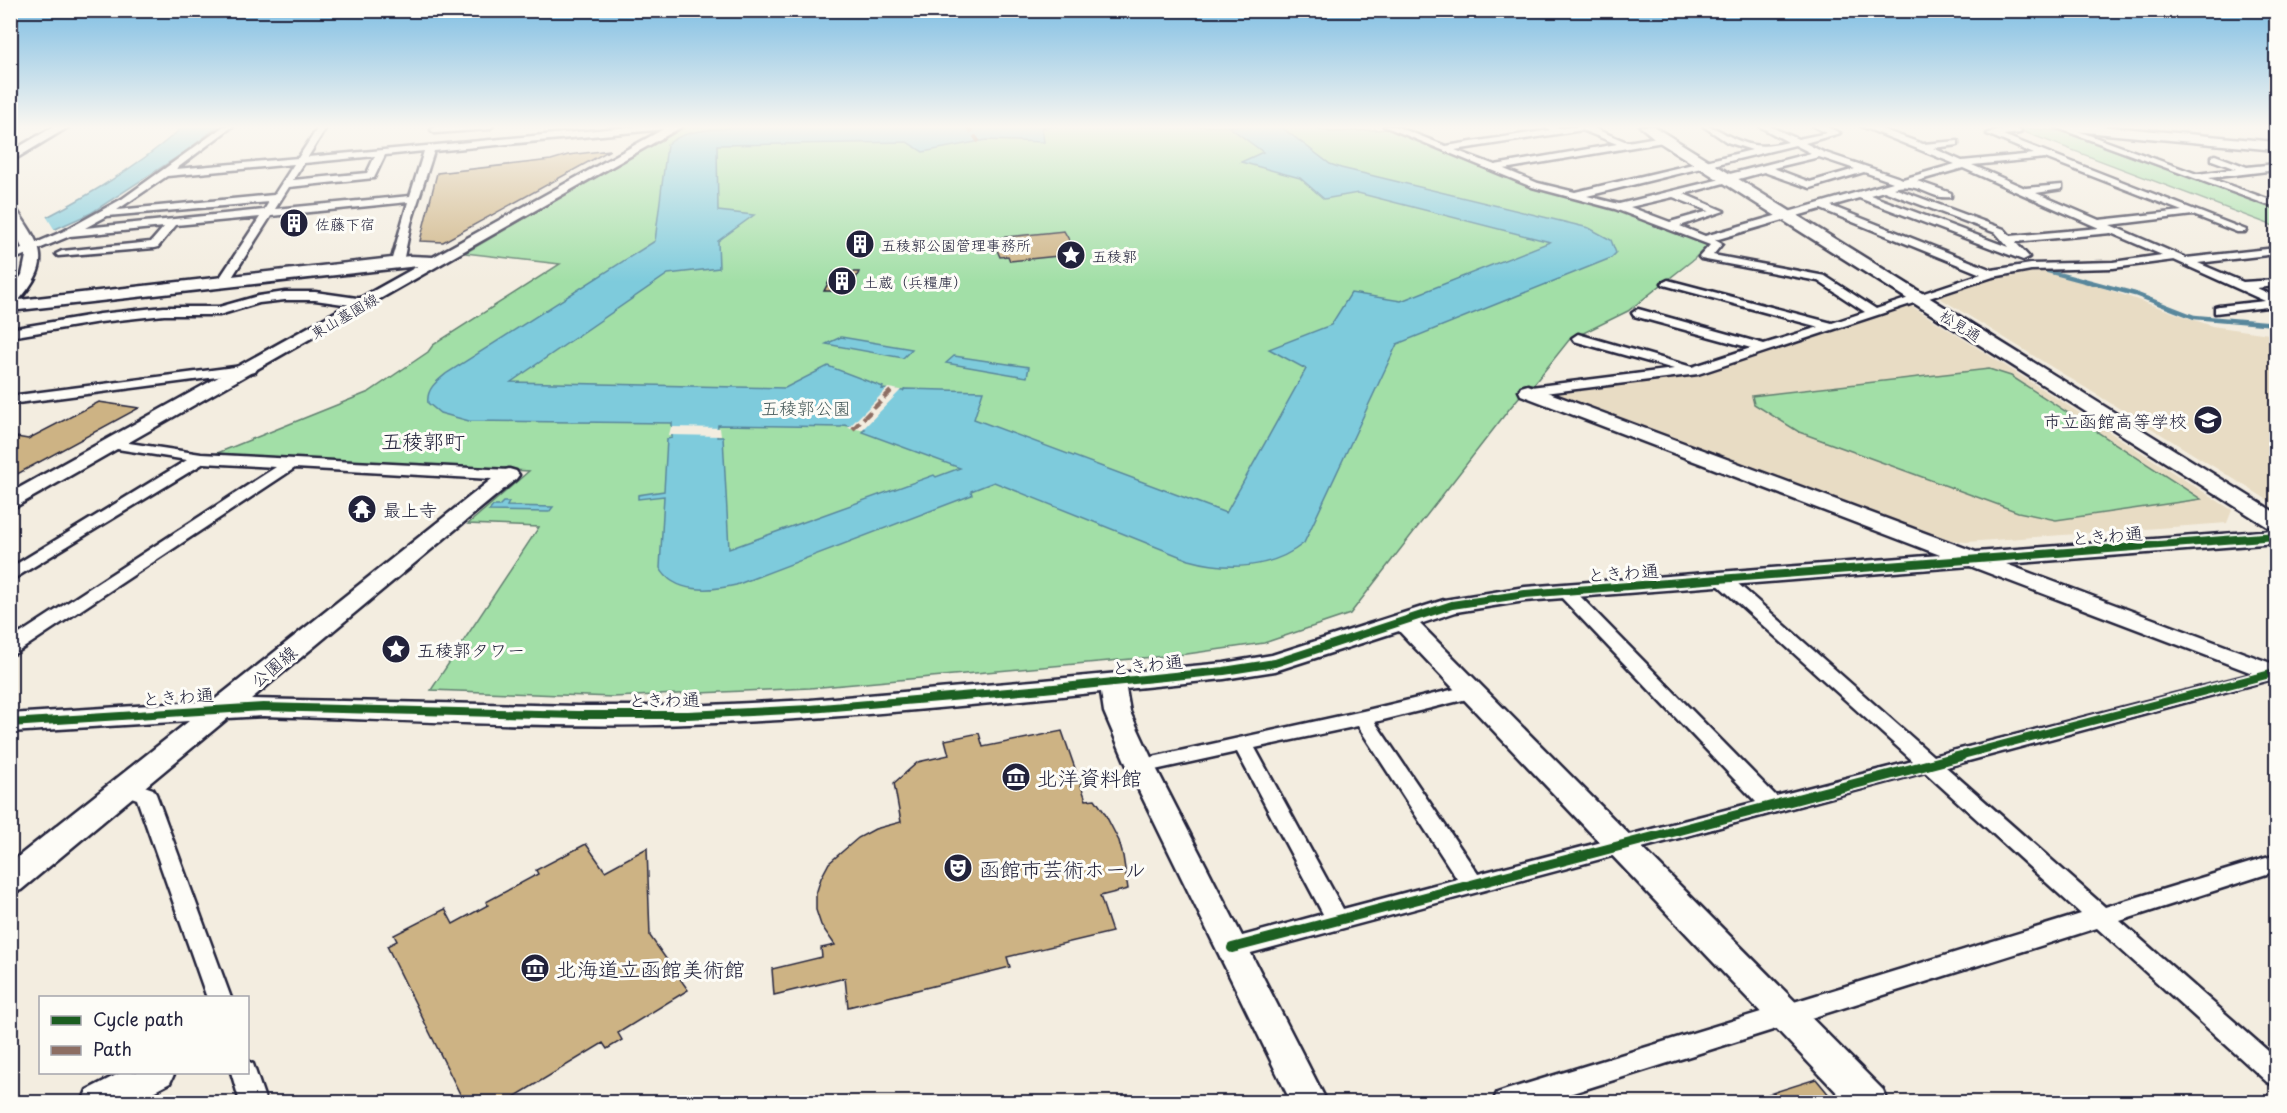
<svg xmlns="http://www.w3.org/2000/svg" width="2287" height="1113" font-family="'Playpen Sans','Klee One',sans-serif">
<style>
.built{fill:#e8dcc4}
.green{fill:#a2dfa7;stroke:#628071;stroke-width:1.5}
.water{fill:#7ecbdc;stroke:#59879c;stroke-width:1.5;fill-rule:evenodd}
.pier{fill:#f3ede0}
.lines{fill:none;stroke-linecap:round;stroke-linejoin:round}
.stream-far1{stroke:#59879c;stroke-width:4}
.stream{stroke:#59879c;stroke-width:4.5}
.building{fill:#cdb384;stroke:#22223b;stroke-width:1.5}
.street-casing{stroke:#22223b;stroke-width:5}
.secondary-casing{stroke:#22223b;stroke-width:5}
.street{fill:#fdfcf7;fill-rule:evenodd}
.secondary{fill:#fdfcf7;fill-rule:evenodd}
.quiet-far1{stroke:#8d6e63;stroke-width:4;stroke-dasharray:8 4;stroke-linecap:butt}
.quiet{stroke:#8d6e63;stroke-width:4.5;stroke-dasharray:10 4.5;stroke-linecap:butt}
.cycleway-far1-casing{stroke:#fdfcf7;stroke-width:12}
.cycleway-casing{stroke:#fdfcf7;stroke-width:14}
.cycleway-far1{stroke:#1b5e20;stroke-width:8}
.cycleway{stroke:#1b5e20;stroke-width:10}
.labels{text-anchor:middle;dominant-baseline:central;stroke-width:6;stroke-linejoin:round;paint-order:stroke}
.far-poi-label{font-size:15px;fill:#22223b;stroke:#fdfcf7;text-anchor:start}
.far-street-label{font-size:15px;fill:#22223b;stroke:#fdfcf7}
.park-label{font-size:18px;fill:#485b5b;stroke:#fdfcf7}
.poi-label{font-size:18px;fill:#22223b;stroke:#fdfcf7;text-anchor:start}
.street-label{font-size:18px;fill:#22223b;stroke:#fdfcf7}
.quarter-label{font-size:21px;fill:#22223b;stroke:#fdfcf7}
.near-poi-label{font-size:21px;fill:#22223b;stroke:#fdfcf7;text-anchor:start}
</style>
<rect width="100%" height="100%" fill="#f3ede0"/>
<filter id="ink" filterUnits="userSpaceOnUse"><feTurbulence type="fractalNoise" baseFrequency=".0167" numOctaves="2"/><feDisplacementMap in="SourceGraphic" scale="12" xChannelSelector="R" yChannelSelector="G"/><feConvolveMatrix kernelMatrix="1 2 1 2 8 2 1 2 1" color-interpolation-filters="sRGB"/></filter>
<g filter="url(#ink)">
<path class="built" d="M2025,271h14l59,15 114,40 64,9v170l-341,-210 21,-8z
M1905,307h8l319,203 -5,13 -261,19 -15,-2 -22,-8 -5,4 -380,-143 148,-16z"/>
<path class="green" d="M699,126h612l20,6 60,-3 141,57 89,23 88,35 -15,15 -66,52 -59,29 -35,44h-4l-20,24 -160,206 -86,29 -77,11 -377,34 -197,9 -182,-7 108,-163 -71,-3 61,-53 -314,-17 154,-62 59,-40 5,-7 127,-81 -95,-11 218,-126z
M2011,127l50,4 215,78v18z
M1989,369l22,7 190,123 -145,21 -38,-8 -219,-80 -45,-28 -2,-8z"/>
<path class="water" d="M184,126h34l-33,26 -94,61 -80,36v-14c62,-30 121,-63 173,-109z
M1056,126l-14,2 2,14 -58,-2 -63,12 -16,-10 -190,3 1,66 36,4 -36,26 1,27 -51,6 -157,108 274,6 43,-22 55,21 -1,2 21,2 2,-2 78,2 -9,28 252,94 80,-144 -37,-20 62,-24 20,-32 50,8 149,-59 -192,-49 -34,6 -24,-21 -59,-16 22,-10 -35,-26h52l50,38 11,4 248,60 22,12 5,13 -5,5 -214,86 -93,199c-32,26 -76,28 -115,17l-195,-78 -23,9 1,4 -236,90c-25,6 -62,9 -76,-17l4,-72 -26,3v-4l26,-4 3,-52 5,-1v-15l-203,-2 -29,-8 -12,-10c-2,-14 9,-22 19,-30l208,-132 12,-96c16,-15 42,-15 63,-17zM718,425l123,2 3,-2 21,4 -3,3 98,36 -24,9 -2,-2 -205,74 -6,-112h-6z
M841,337l71,12 -9,9 -77,-14z
M954,356l75,11 -2,10 -81,-14z
M503,502h6l-2,4 46,1 -4,5 -60,-1 4,-5h6z"/>
<path class="pier" d="M45,214l11,18 -46,20v-21z
M888,388l13,2 -39,40 -14,-2z
M671,427l55,1h-6l1,8 -52,-1z"/>
<g class="lines">
<path class="stream-far1" d="M2047,271l41,11"/>
<path class="stream" d="M2083,280l52,14 59,23 82,7"/>
</g>
<path class="building" d="M610,150l-167,92 -23,-1 17,-68 114,-13 17,-5z
M1064,231l13,23 -67,7 -2,-5 -8,1 -7,-16h5l-2,-3z
M834,272h25l-9,19h-26z
M99,402l40,6 -129,70v-42l18,3z
M1062,731l24,69 9,-1 9,13 15,29 4,15 5,33 -28,7 12,36 -105,25 3,10 -162,40 -3,-29 -71,17 -2,-26 50,-12 -1,-9 14,-3 -14,-20 -5,-15v-16l5,-16 8,-15 29,-25 17,-9 26,-7 -7,-39 24,-21 31,-7 -4,-15 34,-7 4,14z
M586,844l19,27 42,-23 3,88 38,54 -70,43 4,7 -15,9 -4,-6 -97,59h-42l-77,-156 10,-5 -3,-6 51,-26 8,15 35,-19 -2,-3 52,-28 -2,-4z
M1816,1079l19,23h-82v-3z"/>
<g class="lines">
<g class="street-casing">
<path id="street" d="M224,126h9l-57,43 122,-11 21,-32h8l-19,31 331,-31h30l-4,3 -231,22 -23,72 -8,39 -6,3 -6,-3 17,-60 -137,14 -42,66 -6,3 -6,-3 43,-65 -84,8 -18,22 -4,1 -96,8 -2,-2 6,-3 89,-9 13,-15 -94,9 -60,25v-7l54,-23 58,-32zM424,151l-14,45 -135,13 14,-22 85,-9 11,-23zM375,156l-8,17 -74,7 11,-17zM294,164l-20,31 -157,15 50,-34zM269,202l-5,8 -179,18 22,-12z
M456,126h37l-4,3 -54,4 -4,-3 4,-3z
M1384,126h11l51,20 104,-16 -5,-4 16,2 27,-2 39,16 36,-6 4,3 -4,3 -159,27 34,14 37,9 177,-42 -25,-8 -24,-16c13,0 19,7 30,12 21,10 33,9 55,4l-29,-16h10l29,13 29,-6 -14,-7h12l15,7 -35,10 18,9 80,27 52,-15 -94,-38h12l50,18 35,-3v4l-25,3 29,13 72,-7 -47,-20c7,-5 27,-8 34,-3l-1,2 -17,2 243,95 -1,2h-8l-44,-17 -83,10 76,33 90,-10v6l-78,9 45,19 33,-2v6l-19,2 19,9v9l-61,7v-6l4,-1 46,-5 -91,-41 -61,8 -82,2 -38,7 -295,97 -170,21 -7,-4 2,-3 151,-19 -100,-28 -2,-3 6,-4 114,33 59,-19 -117,-32 -2,-3 6,-4 126,35 55,-17 -155,-42 -2,-2 6,-3 164,43 33,-11 -47,-31 -117,-22 -2,-2 11,-12 -95,-36 -83,-22zM1582,130l35,14 -122,21 -40,-15zM1795,145l16,8 -89,23 -1,3 -102,25 -32,-8zM1819,157l36,12 -45,13 -37,-14zM2045,158l137,53 -83,9 -63,-27 26,-4v-4l-37,3 -53,-23zM1963,168l136,60 -89,8 -6,-7 -110,-41c25,-7 36,12 57,9v-4l-34,-12zM1764,172l46,16 54,-16 29,10 -188,54 -25,-10 44,-15 -40,-17zM1884,191l112,42 12,14 -138,-52zM1673,197l36,14 -39,11 -40,-15zM1859,198l164,62 6,-3 -14,-15 96,-9 51,22 -49,7 -82,2 -39,6 -161,-64zM1821,209l160,65 -105,35 -51,-33 -112,-21 9,-11 -7,-4z
M2052,126h12l133,48 39,-5 -24,-9v-4l3,-1 32,12 29,-3v6l-67,8 67,24v6z
M285,292h30l49,7 6,4 -6,4 -49,-7h-30l-26,3 -40,12h-55l-64,7 -90,15v-8l90,-15 64,-7h55l39,-11z
M250,365l7,4 -2,3 -245,32v-8z
M116,441l85,13 308,16 8,5 -8,5 -214,-12 -279,185 -6,2v-15l266,-173 -72,-4 -194,118v-13l177,-108 -76,-12 -2,-3 2,-3z
M1722,574l6,1 205,181 343,-88v10l-330,89 159,140 171,-52v16l-156,50 156,137v28l-9,-4 -170,-154 -553,174h-51l4,-9 9,-3 575,-176 -156,-142 -693,186 -8,-3 -4,-7 4,-7 99,-27 -86,-162 -96,21 -7,-2 -3,-5 3,-5 229,-50 109,-26 7,1 2,5 -2,5 -104,26 103,152 278,-72 -197,-207 -3,-4 3,-4h12l205,209 137,-35 -197,-178 -2,-4 2,-4zM1358,726l99,153 -114,30 -88,-161z
M127,780l26,9 3,5 75,204h-24l-70,-199 -17,-6 -3,-5 3,-5z
M248,1061l5,3 13,38h-26l-9,-30h17z"/>
</g>
<g class="secondary-casing">
<path id="secondary" d="M55,126h15l-60,36v-10z
M669,126h14l-666,380 -7,2v-15l408,-227 -408,45v-21l12,-15 4,-19 -16,-33v-16l5,1c27,39 38,53 4,92l391,-44 23,1z
M1640,126h13l623,387v15l-8,-1 -609,-385z
M2058,126h42l176,16v8l-212,-20z
M1528,385l448,167 300,-22v13l-270,21 270,101v17l-306,-116 -445,35 -69,11 -36,12 463,466 5,12h-42l-447,-471 -124,40 -51,8 -98,10 4,23 25,54 172,336h-36l-164,-336 -23,-54 -3,-20c-137,14 -274,28 -412,32 -142,5 -284,-4 -426,-8l-35,2 -207,172 -11,3v-30l179,-142 -179,11v-18l203,-13 289,-230 7,-2 7,2 3,4 -3,4 -265,220 326,7h111l122,-6 234,-20 180,-17 48,-8 172,-55 81,-13 415,-32 -419,-160 -2,-4 2,-4z
M122,1072h53l-5,11 -36,19h-52l5,-12z"/>
</g>
<use href="#street" class="street"/>
<use href="#secondary" class="secondary"/>
<path class="quiet-far1" d="M967,126l12,16"/>
<path class="quiet" d="M853,429l39,-39"/>
<g class="cycleway-far1-casing">
<path id="cycleway-far1" d="M10,723l253,-16 314,8h111l122,-6 234,-20 180,-18 51,-8 177,-58 73,-11 751,-58
M1955,757l319,-84"/>
</g>
<g class="cycleway-casing">
<path id="cycleway" d="M1232,948l729,-192"/>
</g>
<use href="#cycleway-far1" class="cycleway-far1"/>
<use href="#cycleway" class="cycleway"/>
</g>
</g>
<linearGradient id="sky" x2="0" y2="1"><stop stop-color="#7dbde3"/><stop offset="0.45" stop-color="#faf7f1"/><stop offset="1" stop-color="#faf7f1" stop-opacity="0"/></linearGradient>
<rect width="2287" height="282" fill="url(#sky)"/>
<defs>
<g id="building-disc" transform="scale(1.5)"><circle r="9.5" fill="#22223b" stroke="#fdfcf7"/><path d="M-4-6H4V6H1V3H-1V6H-4ZM-2.5-4.3h1.7v1.8h-1.7ZM.8-4.3h1.7v1.8H.8ZM-2.5-1h1.7V.8h-1.7ZM.8-1h1.7V.8H.8Z" fill="#fff"/></g>
<g id="sight-disc" transform="scale(1.5)"><circle r="9.5" fill="#22223b" stroke="#fdfcf7"/><path d="M0-6L1.8-2.2L6-1.7L2.9 1.2L3.7 5.4L0 3.3L-3.7 5.4L-2.9 1.2L-6-1.7L-1.8-2.2Z" fill="#fff"/></g>
<g id="school-disc" transform="scale(1.5)"><circle r="9.5" fill="#22223b" stroke="#fdfcf7"/><path d="M0-5L7-2L0 1L-7-2ZM-4 1L0 2.5L4 1V4Q0 6-4 4Z" fill="#fff"/></g>
<g id="temple-disc" transform="scale(1.5)"><circle r="9.5" fill="#22223b" stroke="#fdfcf7"/><path d="M0-6L5-2H3V0L6.5 2.5H4V6H1.5V3h-3V6H-4V2.5H-6.5L-3 0V-2H-5Z" fill="#fff"/></g>
<g id="museum-disc" transform="scale(1.5)"><circle r="9.5" fill="#22223b" stroke="#fdfcf7"/><path d="M0-6L6-3V-2H-6V-3ZM-5-1h2V3h-2ZM-1-1h2V3h-2ZM3-1h2V3H3ZM-6 4H6V6H-6Z" fill="#fff"/></g>
<g id="theatre-disc" transform="scale(1.5)"><circle r="9.5" fill="#22223b" stroke="#fdfcf7"/><path d="M-5-5.5Q0-4 5-5.5V0Q5 5 0 6Q-5 5-5 0ZM-3.3-2.5H-1v1.5H-3.3ZM1-2.5H3.3v1.5H1ZM-2.8 1Q0 5.5 2.8 1Z" fill="#fff"/></g>
</defs>
<g fill-rule="evenodd">
<use href="#building-disc" x="294" y="223"/>
<use href="#building-disc" x="860" y="244"/>
<use href="#sight-disc" x="1071" y="255"/>
<use href="#building-disc" x="842" y="281"/>
<use href="#school-disc" x="2208" y="420"/>
<use href="#temple-disc" x="362" y="509"/>
<use href="#sight-disc" x="396" y="649"/>
<use href="#museum-disc" x="1016" y="777"/>
<use href="#theatre-disc" x="958" y="868"/>
<use href="#museum-disc" x="535" y="968"/>
</g>
<g class="labels">
<g class="far-poi-label">
<text x="315" y="223">佐藤下宿</text>
<text x="881" y="244">五稜郭公園管理事務所</text>
<text x="1092" y="255">五稜郭</text>
<text x="863" y="281">土蔵（兵糧庫）</text>
</g>
<g class="far-street-label">
<text transform="translate(344 315) rotate(-30)">東山墓園線</text>
<text transform="translate(1961 325) rotate(32)">松見通</text>
</g>
<g class="park-label">
<text x="806" y="407">五稜郭公園</text>
</g>
<g class="poi-label">
<text x="2187" y="420" text-anchor="end">市立函館高等学校</text>
<text x="383" y="509">最上寺</text>
<text x="417" y="649">五稜郭タワー</text>
</g>
<g class="street-label">
<text transform="translate(2107 535) rotate(-5)">ときわ通</text>
<text transform="translate(1623 572) rotate(-4)">ときわ通</text>
<text transform="translate(1147 664) rotate(-6)">ときわ通</text>
<text transform="translate(273 666) rotate(-40)">公園線</text>
<text transform="translate(178 696) rotate(-4)">ときわ通</text>
<text transform="translate(664 699) rotate(-1)">ときわ通</text>
</g>
<g class="quarter-label">
<text x="423" y="440">五稜郭町</text>
</g>
<g class="near-poi-label">
<text x="1037" y="777">北洋資料館</text>
<text x="979" y="868">函館市芸術ホール</text>
<text x="556" y="968">北海道立函館美術館</text>
</g>
</g>
<rect width="2287" height="1113" fill="none" stroke="#fdfcf7" stroke-width="36"/>
<rect x="18" y="18" width="2251" height="1077" fill="none" stroke="#22223b" stroke-width="2" filter="url(#ink)"/>
<rect x="39" y="996" width="210" height="78" fill="#fdfcf7" stroke="#a5a5ac" stroke-width="1.5"/>
<rect x="51" y="1016" width="30" height="9" fill="#1b5e20" stroke="#a5a5ac" stroke-width="1.5"/>
<text x="93" y="1026" font-size="18" fill="#22223b">Cycle path</text>
<rect x="51" y="1046" width="30" height="9" fill="#8d6e63" stroke="#a5a5ac" stroke-width="1.5"/>
<text x="93" y="1056" font-size="18" fill="#22223b">Path</text>
</svg>
